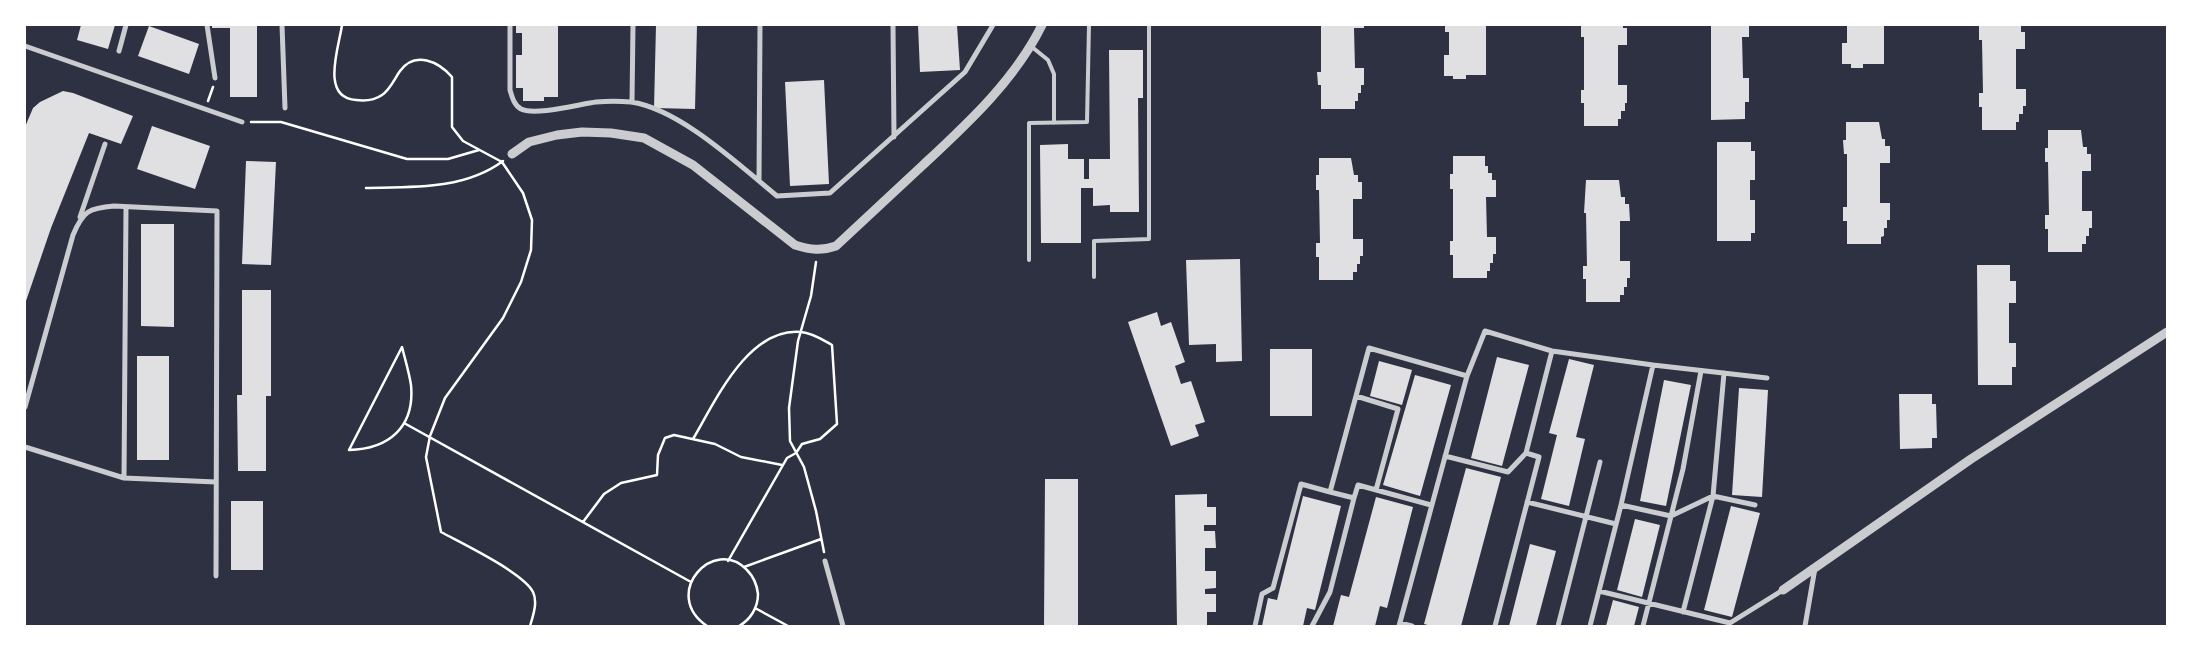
<svg xmlns="http://www.w3.org/2000/svg" width="2192" height="651" font-family="'PT Sans',sans-serif">
<style>
.building{fill:#e0e0e3}
.lines{fill:none;stroke-linecap:round;stroke-linejoin:round}
.path{stroke:#fff;stroke-width:2.5}
.service{stroke:#caccd0;stroke-width:4}
.minor{stroke:#caccd0;stroke-width:5}
.tertiary{stroke:#caccd0;stroke-width:9}
</style>
<rect width="100%" height="100%" fill="#2d3142"/>
<path class="building" d="M81,25h34l-7,24 -31,-9z
M212,25l45,1v71h-27v-69h-18z
M516,25h42v72h-14v4h-21v-13h-7v-33h6v-22h-6z
M656,25h41l-2,84 -41,-1z
M918,25h39l3,45 -40,2z
M1321,25h43v3h-10l1,40h9v17h-3v8h-3v8h-3v8h-34v-24h-3l-1,-13h4z
M1445,25h41v50h-20v4h-13v-3h-9v-21h5v-23h-4z
M1581,25h42v3h4v17h-9v40h9v18h-2v8h-4v8h-3v7h-34v-23h-3v-13h3v-53h-3z
M1711,25h38v12h-7l1,41h6v24h-4v17l-34,1z
M1847,25h37v39h-21v4h-12v-4h-9v-21h5z
M2021,25v7h4v17h-9v40h10v17h-3v8h-4v8h-3v8h-34v-23h-3v-14h4l-1,-53h-3v-14z
M149,26l50,18 -10,30 -51,-18z
M1109,50h34v48h-5l1,114h-29v-7l-17,1v-18h-12v55h-40l-1,-98 28,-1v15h16v20h5v-20h21z
M824,80l5,104 -39,2 -5,-104z
M63,91l10,2 60,23 -12,28 -32,-11 -38,95 -26,76v-177l8,-19 7,-6z
M1846,122h33l3,17h3v7h5v17h-10v40h10v17h-3v8h-3v8l-3,1v7h-34v-23h-4v-14h4v-53h-3l-1,-14h3z
M152,126l58,20 -15,43 -58,-20z
M2048,130h33l2,17h4v7h4v17h-9v40h10v17h-3v8h-3v8h-4v8h-34v-23h-3v-14h4l-1,-53h-3v-14h3z
M1717,142h34v9h4v29h-5v20h5v33h-4v8h-34z
M1453,156h32v10h3v7h4v7h4v17h-10l1,40h9v17h-3v9h-3v8h-3v7h-34v-23h-3v-14h3v-52h-3v-15h3z
M1319,158h32l3,17h4v7h4v17h-9v40h10v17h-3v8h-3v8h-4v8h-34v-23h-3v-14h4l-1,-53h-3v-15h3z
M246,161l30,1 -5,103 -29,-1z
M1586,180h33l2,17h4v7h4l1,17h-10v40h10v17h-3v9h-3v8h-4v7h-34v-23h-3v-13h4l-1,-53h-2z
M141,224h33v103l-33,-1z
M1240,259l2,102 -26,1v-18l-27,1 -3,-85z
M1977,265h33v16h6v22h-7v40h7v24h-4v18h-34z
M242,290h29v106h-5v75h-28l-1,-76h5z
M1157,312l4,14 10,-4 14,40 -10,4 6,18 10,-3 14,41 -10,3 4,11 -28,10 -43,-124z
M1270,349h42v67h-42z
M137,356h32v104h-32z
M1497,357l32,8 -27,101 -31,-8z
M1569,359l25,6 -18,72 9,2 -16,67 -28,-7 16,-64 -8,-2z
M1379,361l33,9 -10,35 -32,-9z
M1415,375l36,10 -31,111 -37,-11z
M1664,380l27,5 -25,121 -26,-5z
M1739,388l29,2 -6,107 -30,-2z
M1899,394h33v10h4l1,34h-5v10l-32,1z
M1466,468l35,9 -40,149h-30l-7,-2z
M1045,479h33v147h-34z
M1207,494v13h9v18h-12v6h11l1,17h-11v23h11v17l-11,1v5h11v18h-9v14h-30l-2,-131z
M1303,496l38,10 -26,104 -8,-2 -4,18h-41l6,-28 9,2z
M1376,497l37,10 -26,101 -7,-2 -5,20h-42l8,-31 8,2z
M231,501h32v69h-32z
M1731,506l29,7 -28,104 -28,-7z
M1635,519l25,6 -18,72 -25,-7z
M1530,544l26,7 -20,75h-27z
M1613,600l26,7 -5,19h-28z"/>
<g class="lines">
<path class="path" d="M342,25c-3,22 -22,73 14,75 8,1 19,0 26,-5 8,-5 13,-17 18,-24 15,-21 39,-9 52,6v50l11,14 39,21 21,31 9,27 -1,30 -10,32 -18,36 -58,80 -15,38 -4,21 15,75c20,11 83,41 92,60 5,10 0,24 -3,34
M208,101l5,-14
M251,122h30l126,37h41l31,-9
M366,188c46,-1 98,2 137,-27
M816,262l-5,34 -13,45 -9,67 1,33 14,26 12,44 8,41
M402,347c3,12 7,25 9,38 4,42 -22,64 -62,65z
M404,423l287,159
M693,439c22,-37 55,-112 108,-107 12,1 22,8 31,13l5,79 -17,15 -18,5 -6,9 -9,5 -59,103
M583,522l21,-28 17,-11 36,-8 1,-20 7,-17 9,-3 41,9 26,13 41,8
M744,567l77,-28
M755,608l33,18
M707,626c-47,-32 7,-91 40,-56 7,7 10,15 11,24 0,14 -8,26 -19,32"/>
<path class="service" d="M1032,47l16,13 6,14v49
M1029,260v-137l58,-1 2,-97
M1094,277v-36l55,-2v-214"/>
<path class="minor" d="M207,25l8,53
M282,25l3,83
M510,25v65c2,7 4,15 11,19 14,7 59,-5 75,-7 11,-1 24,-1 35,0 49,7 108,63 146,94l53,-3 135,-121 28,-47
M893,25l1,112
M25,46l217,76
M119,51l7,-26
M632,102l1,-77
M759,181l1,-156
M80,217l25,-73
M1467,376l18,-45 67,20 101,14 114,13
M1356,396l42,13 -22,81
M25,407l48,-172c10,-24 16,-27 41,-29l103,5 -1,365
M25,447l99,31 92,4
M1445,456l63,16 18,-19
M124,478l2,-271
M1354,498l4,-13 73,20
M1527,502l89,22
M1621,505l50,11 42,-20 42,9
M825,561l18,65
M1599,591l131,32 53,-33
M1683,612l30,-116 11,-123
M1400,623l12,3
M1255,626l7,-32 11,-6 28,-104 29,8 39,-144 98,28 -68,250
M1312,626l18,-34 24,-94 -24,-6
M1495,626l44,-169 -13,-4 26,-102
M1558,626l42,-164
M1590,626l31,-121 32,-140
M1643,626l40,-157 18,-98
M1805,626l10,-58"/>
<path class="tertiary" d="M512,154l17,-12 28,-7 25,-3 29,1 33,5 49,27 102,80c16,5 26,6 41,1 29,-27 58,-54 87,-81 44,-41 92,-85 119,-140
M1783,590l188,-131 196,-127"/>
</g>
<rect width="2192" height="651" fill="none" stroke="#ffffff" stroke-width="52"/>
</svg>
